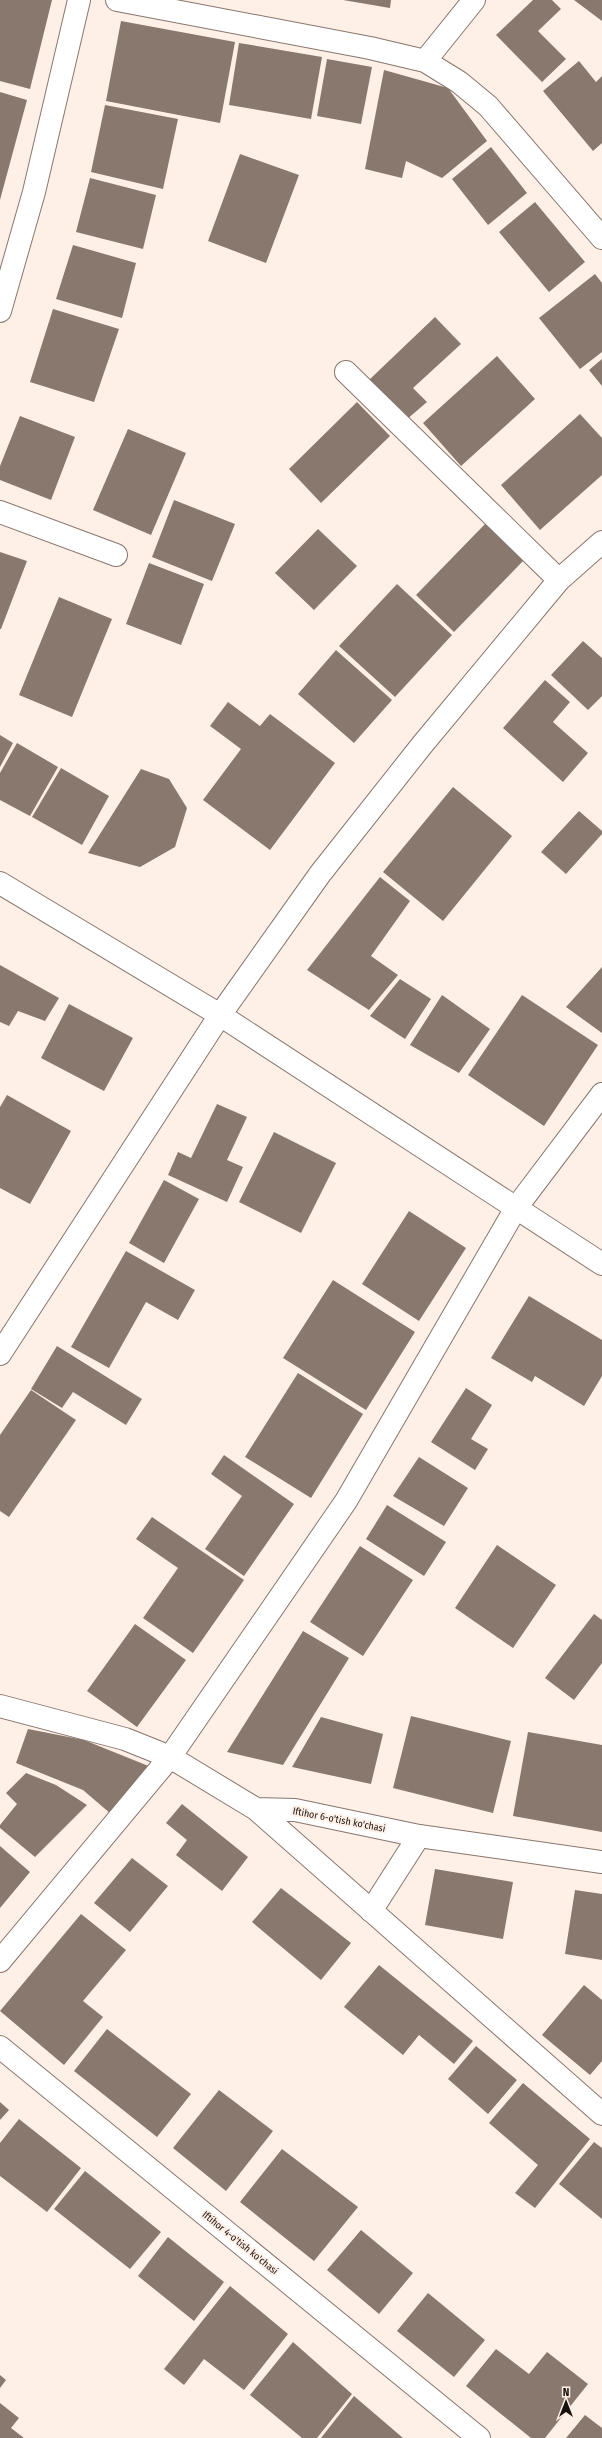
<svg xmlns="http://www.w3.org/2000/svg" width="602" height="2438" font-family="'Fira Sans Condensed',sans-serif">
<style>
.building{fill:#88786e}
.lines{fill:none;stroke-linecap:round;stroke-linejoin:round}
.minor-casing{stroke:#87766d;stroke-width:24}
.minor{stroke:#fff;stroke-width:22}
.labels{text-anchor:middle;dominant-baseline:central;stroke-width:4;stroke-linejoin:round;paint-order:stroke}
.street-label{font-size:10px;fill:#17110d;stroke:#fff0e7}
</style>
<rect width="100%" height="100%" fill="#fff0e7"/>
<path class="building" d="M0,0h52l-22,89 -30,-8z
M343,0h48l-1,8z
M533,0h19l9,9 -23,22 28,28 -24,23 -46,-47z
M574,0h28v21z
M121,21l114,21 -15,81 -114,-22z
M239,43l83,14 -11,62 -82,-14z
M327,59l45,8 -11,57 -44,-8z
M579,61l17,21 6,-6v67l-9,8 -50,-60z
M384,70l64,18 39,53 -45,37 -36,-17 -4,17 -37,-9z
M0,92l27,8 -27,100z
M105,105l73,14 -15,70 -72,-17z
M491,147l36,46 -39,32 -36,-46z
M240,154l59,21 -33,88 -58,-22z
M90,178l66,17 -13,54 -67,-17z
M535,202l50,60 -36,30 -50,-60z
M73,245l63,18 -14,55 -66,-19z
M595,274l7,9v69l-22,17 -41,-51z
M53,309l66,20 -25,73 -64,-20z
M435,317l26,27 -48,44 14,14 -21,18 -37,-40z
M497,356l38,43 -74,67 -38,-43z
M602,359v27l-13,-16z
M357,402l33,34 -69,67 -32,-34z
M580,414l22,24v37l-62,55 -39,-45z
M20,416l55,21 -24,63 -51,-20v-14z
M128,429l58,24 -35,82 -58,-25z
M174,500l61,24 -23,57 -60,-24z
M486,523l38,37 -70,72 -38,-37z
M318,529l39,37 -43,44 -39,-37z
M0,552l27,9 -26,68h-1z
M149,563l55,21 -23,61 -55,-21z
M397,584l55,51 -57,62 -56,-51z
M59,597l53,22 -40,98 -53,-22z
M583,641l19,17v38l-14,14 -37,-35z
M336,650l56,50 -38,43 -56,-49z
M545,680l25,22 -17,20 35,31 -25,29 -60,-54z
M228,702l32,24 10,-12 65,49 -65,87 -67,-50 38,-51 -31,-23z
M0,735l13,8 -13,24z
M17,743l41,24 -28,49 -30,-16v-27z
M61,768l48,28 -27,49 -50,-28z
M141,769l28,10 18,29 -12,39 -35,20 -52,-14z
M453,787l59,49 -69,85 -60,-49z
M579,811l23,20v3l-36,40 -25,-22z
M380,877l30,24 -39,55 27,19 -29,35 -62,-40z
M0,965l59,33 -14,23 -27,-10 -9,15 -9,-4z
M602,967v66l-36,-26z
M400,979l31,20 -26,40 -35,-23z
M442,995l48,34 -31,44 -49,-28z
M522,995l76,50 -54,81 -76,-51z
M69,1004l64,34 -29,53 -63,-33z
M7,1095l64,36 -41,73 -30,-16v-81z
M217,1104l30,13 -20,43 16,7 -16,35 -59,-27 10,-23 13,6z
M274,1132l62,31 -35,70 -62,-31z
M164,1180l35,19 -35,64 -35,-20z
M409,1211l57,37 -47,73 -57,-37z
M126,1251l69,39 -17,30 -32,-18 -37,66 -38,-21z
M333,1280l82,52 -49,78 -83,-52z
M529,1296l73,44v36l-18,30 -49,-30 -3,6 -41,-24z
M57,1346l85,53 -16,26 -53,-33 -11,16 -31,-19z
M298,1373l65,41 -52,84 -66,-41z
M466,1388l26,17 -21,34 17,10 -13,21 -44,-28z
M31,1390l45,30 -67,97 -9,-6v-76z
M224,1455l70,49 -50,72 -39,-27 37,-53 -31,-22z
M419,1457l49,31 -24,38 -51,-30z
M387,1505l59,37 -22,34 -58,-37z
M152,1517l92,63 -51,73 -50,-35 35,-50 -42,-29z
M497,1545l59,40 -43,63 -58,-40z
M360,1546l53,34 -50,76 -53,-34z
M594,1614l8,6v43l-28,37 -29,-22z
M135,1624l51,36 -49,67 -50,-36z
M303,1631l46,27 -66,107 -56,-13z
M411,1716l100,25 -18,72 -100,-25z
M321,1717l62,17 -12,50 -79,-17z
M28,1729l56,11 67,27 -40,47 -28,-24 -67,-27z
M528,1732l74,13v87l-89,-16z
M26,1773l30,12 31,20 -52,52 -35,-29v-3l17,-21 -11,-11z
M182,1804l66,53 -26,34 -46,-36 11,-15 -21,-17z
M0,1846l30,26 -30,36z
M132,1858l36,28 -38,46 -36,-29z
M435,1869l78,13 -10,57 -78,-14z
M281,1888l70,55 -30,37 -69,-58z
M575,1890l27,4v66l-37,-6z
M81,1914l45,36 -43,51 20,16 -39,48 -64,-54z
M379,1965l94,76 -19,23 -35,-29 -16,20 -59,-48z
M584,1985l18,15v61l-12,14 -48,-40z
M107,2029l84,65 -34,43 -83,-66z
M476,2046l41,34 -29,34 -40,-35z
M523,2083l67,56 -55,69 -20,-15 23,-28 -49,-42z
M219,2090l54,41 -47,60 -53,-43z
M0,2102l9,8 -9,10z
M19,2119l62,49 -34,44 -47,-36v-33z
M594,2142l8,6v71l-43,-35z
M282,2149l76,58 -44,54 -74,-59z
M85,2171l76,61 -31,37 -76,-60z
M361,2230l52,43 -34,41 -52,-44z
M168,2237l56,45 -30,39 -56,-45z
M230,2286l58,48 -44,56 -40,-31 -20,26 -20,-16z
M428,2293l57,47 -31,37 -57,-46z
M293,2342l59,52 -35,44h-15l-52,-43z
M496,2349l33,25 18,-22 41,32 -43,54h-14l-65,-52z
M0,2375l6,5 -6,8z
M354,2396l49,42h-82z
M0,2403l19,15 -8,10 13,10h-24z
M585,2415l17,13v10h-36z"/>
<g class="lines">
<g class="minor-casing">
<path id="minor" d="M117,0l253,48 55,13 34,21 29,24 114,132
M425,61l49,-61
M0,311l34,-119 45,-192
M346,372l213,208
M0,512l116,43
M0,883l220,132 382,249
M0,1354l220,-339 100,-141 102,-129 137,-165 43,-38
M0,1706l125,33 45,18 86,52 39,1 124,26 183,26
M256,1809l346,305
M371,1911l48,-75
M0,1961l170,-204 176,-256 170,-293 86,-114
M0,2047l479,391"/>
</g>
<use href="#minor" class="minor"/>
</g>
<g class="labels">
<g class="street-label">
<text transform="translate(339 1820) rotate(11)">Iftihor 6-o'tish ko'chasi</text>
<text transform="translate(240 2243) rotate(39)">Iftihor 4-o'tish ko'chasi</text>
</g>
</g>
<g transform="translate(566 2402)" stroke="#fff0e7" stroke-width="3" paint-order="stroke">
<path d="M0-3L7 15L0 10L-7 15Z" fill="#17110d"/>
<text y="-6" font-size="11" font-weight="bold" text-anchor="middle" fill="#17110d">N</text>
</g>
</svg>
